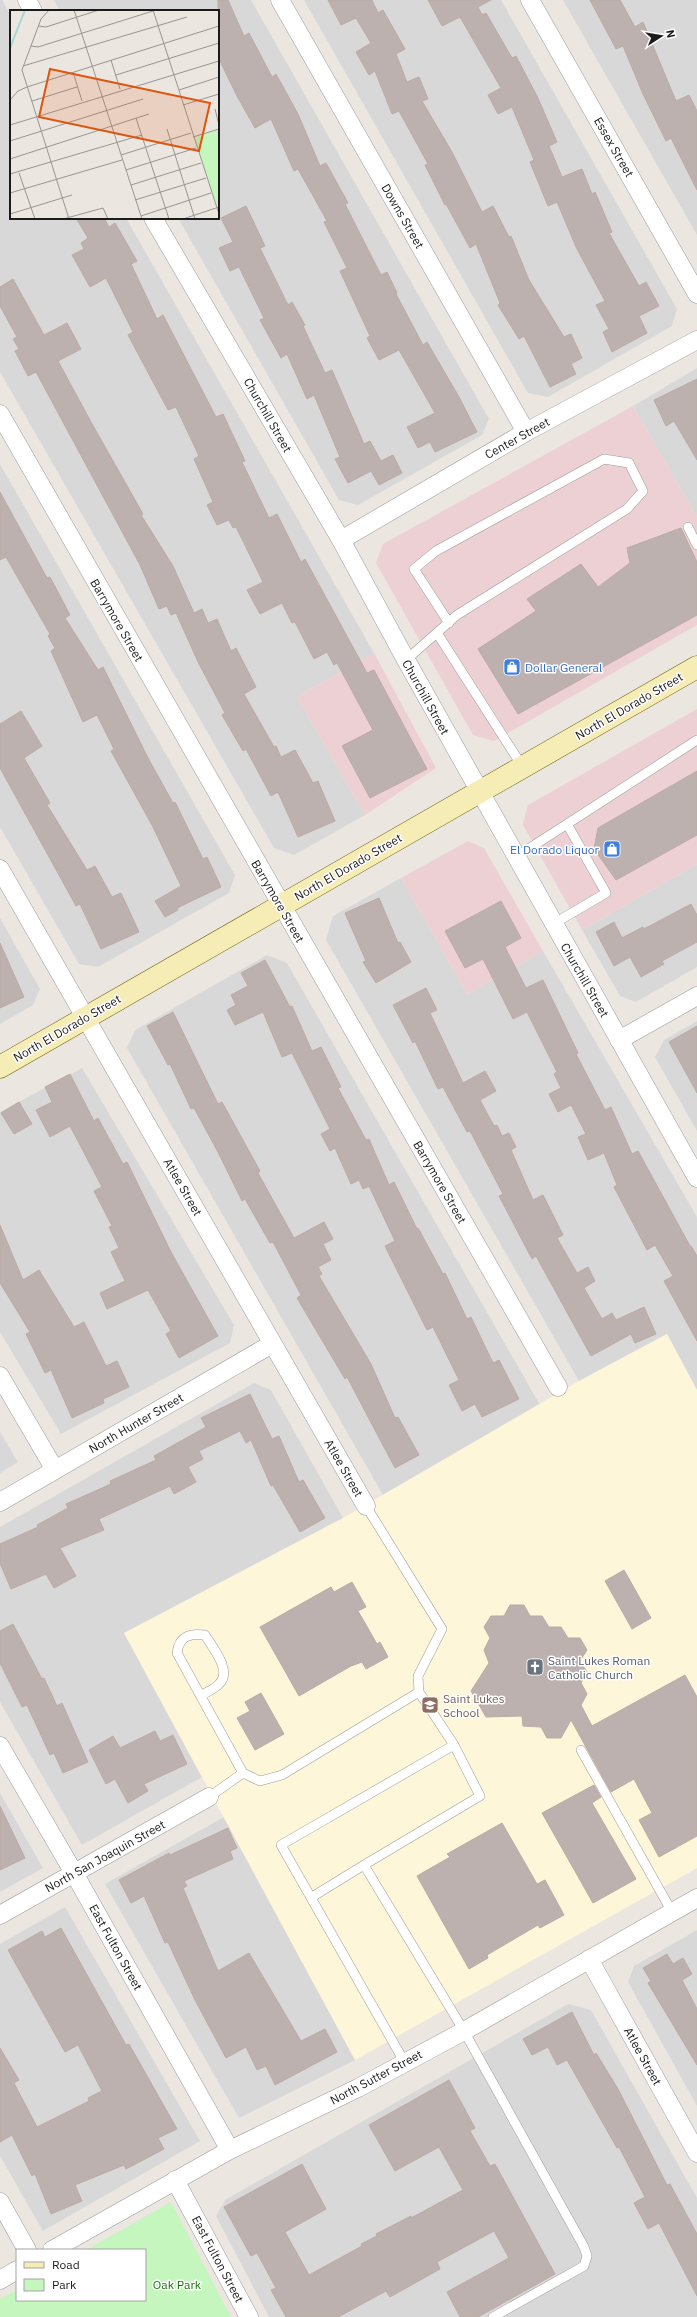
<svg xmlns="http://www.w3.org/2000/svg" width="697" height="2317" font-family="'IBM Plex Sans',sans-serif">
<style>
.residential{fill:#d9d8d8}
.commercial{fill:#edd0d4}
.education{fill:#fdf6d9}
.park{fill:#c4f6be}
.building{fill:#bcb1ae;stroke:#bdaaa4}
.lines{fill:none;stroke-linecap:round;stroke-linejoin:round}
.service-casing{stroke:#9c9c9c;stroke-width:10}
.minor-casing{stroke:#9c9c9c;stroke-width:19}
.secondary-casing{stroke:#6a6209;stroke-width:23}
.service{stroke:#fff;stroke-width:9}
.minor{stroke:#fff;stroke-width:18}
.secondary{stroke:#f6ecb5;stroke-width:22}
.labels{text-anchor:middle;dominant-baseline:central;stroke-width:3;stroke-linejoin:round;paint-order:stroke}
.street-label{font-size:12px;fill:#1b1b1b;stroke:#fff}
.shop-label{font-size:12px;fill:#366cbe;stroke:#fff;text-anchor:start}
.worship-label{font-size:12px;fill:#5b616d;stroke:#fff;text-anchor:start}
.education-label{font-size:12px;fill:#785e54;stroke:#fff;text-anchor:start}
.park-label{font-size:12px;fill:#1b7210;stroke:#fff}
.inset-river{fill:none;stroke:#a2d7d8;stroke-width:2}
.inset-road{fill:none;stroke:#989592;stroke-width:1}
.view{fill:#de560d;fill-opacity:0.15;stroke:#de560d;stroke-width:2}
.inset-edge{fill:none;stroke:#1b1b1b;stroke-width:2}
</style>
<rect width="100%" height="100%" fill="#ece6e1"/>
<path class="residential" d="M0,0h2l9,16v202h115l248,435 -77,44 68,118 -71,40 -20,-7 -274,-476z
M54,0h197l238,419 -7,16 -124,70 -19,-5 -161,-282h40v-207h-158z
M304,0h197l176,309 -5,17 -124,71 -20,-4z
M563,0h134v235z
M697,368v149l-64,-111z
M0,464l235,411 -6,18 -131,74 -19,-3 -79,-137z
M697,864v103l-61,35 -16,-6 -38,-66z
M401,878l66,116 76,-43 154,266v173l-30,-56 -88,47 -253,-441 7,-24z
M0,918l40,71 -7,16 -33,19z
M267,955l20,8 253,442 -157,90 -256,-447 8,-18z
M697,1021v110l-42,-74 9,-17z
M82,1068l152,257 -4,18 -169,91 -61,-102v-220z
M254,1383l17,7 72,128 -219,115 78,144 -120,68 -82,-143v-175z
M0,1432l18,30 -18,11z
M0,1793l43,75 -43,24z
M224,1817l131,243 -116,58 -134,-234z
M65,1907l135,234 -157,90 -43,-75v-212z
M697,1930v176l-69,-124 6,-16z
M568,2004l23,6 106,188v119h-428l-53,-101 9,-16z"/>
<path class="commercial" d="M633,406l64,111v108l-203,116 -21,-6 -97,-172 7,-19z
M374,653l62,115 -71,47 -68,-118z
M697,709v155l-115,66 -59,-105 5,-20z
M468,841l16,7 59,103 -76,43 -66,-116z"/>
<path class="education" d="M667,1334l30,56v478l-342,192 -231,-427 219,-115 236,-137z"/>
<path class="park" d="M171,2202l60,115h-231v-18l17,-9v10h128v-50h-59z"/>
<path class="building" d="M218,0h10l16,36 5,-3 23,44 4,-3 22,40 22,52 6,-3 22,40 -3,1 36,71 6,-3 10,21 -1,1 27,51 4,-3 32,55 18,35 -42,20 -5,-10 -12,6 -11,-21 28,-14 -36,-63 -20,10 -12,-22 3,-2 -30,-65 7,-3 -23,-46 3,-1 -29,-52 -4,2 -23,-52 -16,9 -18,-32 -19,-39z
M328,0h44l6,13 5,-3 22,39 -9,5 11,28 12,-5 9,22 -6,2 30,51 30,60 11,-6 16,31 2,-1 18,44 35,57 7,-3 11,24 -11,6 5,10 -26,13 -26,-51 -5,3 -21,-34 2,-2 -24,-59 -6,4 -24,-44 -1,1 -20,-40 3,-1 -29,-53 -7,3 -17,-43 -6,4 -13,-23 15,-9 -15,-25 -15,7z
M428,0h63l-13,7 4,8 4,-2 26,45 4,-2 21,40 20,46 -8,4 13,31 20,-8 10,25 3,-2 17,40 -3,1 30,53 7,-4 13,24 -20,10 8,17 -35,19 -9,-20 6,-3 -13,-24 9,-4 -28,-52 -20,-47 -9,4 -18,-44 4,-2 -22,-53 -14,7 -10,-19 13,-7 -41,-71 -18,9z
M590,0h30l15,27 8,-5 33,79 13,-6 8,16v79l-26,-52 -5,3 -23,-47 -20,-48 -7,3z
M246,206l19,40 -5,2 28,57 4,-3 13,23 -2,1 22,47 7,-3 32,74 6,-3 11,20 12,-6 9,18 -23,12 -8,-14 -23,12 -13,-24 5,-2 -26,-62 -7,4 -20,-45 -6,4 -21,-38 4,-2 -25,-51 -9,4 -11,-23 14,-6 -12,-24z
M76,218h28l5,9 6,-4 22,38 -6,3 26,55 6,-4 53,102 7,-3 22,47 -3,1 27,56 8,-4 24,48 4,-3 62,114 7,-3 53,99 -57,29 -28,-52 31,-16 -36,-67 -3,2 -7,-13 -13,7 -19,-37 -3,1 -10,-20 -22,11 -13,-24 16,-8 -27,-55 -3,1 -4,-8 -12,5 -10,-20 6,-3 -19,-43 5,-3 -23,-49 -8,3 -40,-75 5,-3 -27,-54 -16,9 -18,-32 12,-6 -3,-6 7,-5z
M13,279l31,56 23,-12 14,26 -23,12 33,61 52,92 -2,1 32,51 21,47 8,-4 6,14 9,-4 14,32 5,-3 20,39 -12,7 30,53 2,-1 5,11 14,-7 18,33 5,-2 17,40 -37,16 -20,-45 -7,4 -25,-47 -3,2 -21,-36 3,-2 -26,-49 -23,-51 -5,2 -4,-9 -8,3 -19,-44 -104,-193 -8,4 -13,-25 4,-2 -6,-10 4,-2 -17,-31v-19z
M697,379v81l-23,-39 -8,5 -12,-26z
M0,492l47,86 3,-1 20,38 -5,3 33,52 5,-3 45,91 25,45 2,-1 28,57 4,-2 14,30 -44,21 1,2 -13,7 -10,-16 26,-15 -28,-59 -42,-76 3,-2 -17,-34 -14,7 -32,-71 4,-3 -7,-12 2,-2 -44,-77 -6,3z
M681,528l16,34v53l-179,99 -40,-65 58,-38 -9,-12 54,-35 17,23 32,-24 -3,-15z
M21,711l21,35 -18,12 26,45 -3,2 40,65 8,-4 17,31 9,-4 18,39 -38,17 -21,-45 -4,2 -76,-138v-44z
M697,771v64l-81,45 -22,-31 4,-21z
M379,898l19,45 2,-1 11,20 -35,21 -13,-21 3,-1 -21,-48z
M501,901l20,37 -16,9 21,41 17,-8 35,73 -2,1 29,56 6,-3 21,47 6,-3 52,95h1l6,10v85l-33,-60 9,-5 -18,-31 -8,5 -33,-63 3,-2 -13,-32 -16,7 -10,-23 8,-3 -15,-29 -13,7 -9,-18 12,-6 -7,-14 3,-2 -30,-60 -14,7 -30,-60 -18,9 -20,-37z
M691,904l6,11v27l-35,19 2,3 -23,13 -11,-20 -16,9 -18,-34 18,-10 8,16 21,-11 1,2z
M0,943l24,54 -24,11z
M265,960l25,47 2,-1 20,45 9,-4 20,40 -3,1 28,52 3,-1 20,46 5,-3 23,47 1,-1 25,46 2,-1 22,46 4,-2 22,46 6,-3 20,39 -37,18 -7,-13 -13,7 -13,-26 10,-5 -26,-53 -6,3 -42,-84 10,-5 -26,-55 -6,3 -4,-9 -8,4 -16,-36 -5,3 -9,-17 9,-5 -38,-76 -10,4 -19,-45 -28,13 -8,-15 9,-5 -5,-10 17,-9 -7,-13z
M426,988l11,22 -7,3 33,70 22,-12 11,20 -16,9 14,26 3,-1 5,11 7,-3 7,14 -5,3 22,50 10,-5 20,40 -6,3 20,35 11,-6 7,14 -11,7 18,31 10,-6 4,7 28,-13 12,27 -21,9 -4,-9 -40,22 -55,-100 -4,3 -33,-63 4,-2 -33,-63 -3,1 -24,-45 -5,2 -23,-48 -2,2 -20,-38z
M173,1012l45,92 4,-2 38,69 -2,2 36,65 30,-16 9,17 -10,5 8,16 -13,7 4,7 -3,2 52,88 24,54 3,-1 21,38 -24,13 -48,-91 -2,2 -48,-81 4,-3 -28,-53 -3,1 -25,-44 -3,2 -24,-49 -24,-44 -3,1 -21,-45 -2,1 -21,-39z
M697,1026v67l-28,-51z
M70,1074l24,47 4,-3 25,46 4,-2 44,90 47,84 -39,22 -13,-24 5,-3 -23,-41 -41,19 -7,-16 25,-12 -14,-29 8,-4 -10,-21 3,-1 -18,-35 8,-4 -32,-61 -20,11 -14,-27 16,-8 -7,-15z
M19,1102l13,22 -18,10 -13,-21z
M0,1225l23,55 16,-10 35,57 10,-5 22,44 11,-5 12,26 -26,12 1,4 -32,15 -21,-48 -6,3 -19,-39 4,-2 -30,-49z
M250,1394l22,45 7,-3 20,46 4,-2 22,38 -25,14 -27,-47 -2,1 -20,-46 -5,3 -6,-12 -41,20 4,8 -15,8 8,15 -22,12 -4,-8 -71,33 5,11 -44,18 16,28 -22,12 -8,-14 -35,15 -11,-26v-19l38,-17 -1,-2 31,-17 -2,-4 45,-20 -1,-3 46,-21 -2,-4 52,-29 -5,-9z
M624,1570l27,48 -19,11 -27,-48z
M352,1582l14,25 -8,4 19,33 3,-2 8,15 -22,12 -4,-7 -11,4 -52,30 -39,-69 71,-40 3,5z
M510,1605h14l6,11h12l7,11h12l7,11h12l7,12 -7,11 7,11 -6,11 6,11 -6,11 11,21 93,-51 12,22v139l-38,21 -20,-37 13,-7 -18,-34 -23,13 -40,-72 -10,18h-14l-6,-11 -18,-1 -1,-10 -36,1 -15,-26 18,-28 -5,-13 6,-12 -6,-11 7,-11h13z
M13,1624l29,55 2,-1 13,28 5,-3 26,59 -25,11 -9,-20 -4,2 -23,-50 -5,2 -22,-44v-32z
M261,1693l23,41 -29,16 -18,-32 13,-7 -5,-9z
M155,1731l5,10 13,-6 14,29 -43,20 4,7 -20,12 -13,-24 -9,5 -17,-34 24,-14 7,12z
M594,1785l7,12 -9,6 44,76 -43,24 -51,-90z
M0,1806l25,52 -25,12z
M502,1823l35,61 8,-4 19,35 -24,13 -2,-3 -51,30 1,3 -19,11 -52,-93 33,-19 -3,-3z
M228,1828l9,20 -7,3 3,8 -49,22 3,5 -4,2 35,83 31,-18 52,88 24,-12 12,23 -62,33 -9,-19 -9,4 -11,-23 -20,11 -31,-58 -27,-58 -3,1 -21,-47 -13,7 -12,-23 50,-27 1,2z
M61,1928l65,117 3,-1 48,85 -19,9 6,11 -38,20 -2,-4 -49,20 7,16 -31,13 -16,-40 -3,2 -20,-41 -12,7v-94l19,32 -5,3 23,44 52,-26 -1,-3 14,-7 -24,-46 -13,7 -57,-102 34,-19 3,6z
M667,1954l6,10 10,-6 9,16 -10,6 15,29v56l-49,-82 3,-2 -8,-13z
M572,2012l22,43 2,-2 22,36 49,96 3,-1 27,50v62l-38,-73 -11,6 -14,-26 11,-6 -26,-50 -2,1 -50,-88 -10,5 -9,-18 -16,8 -9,-16z
M449,2080l26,48 -5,3 20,35 5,-2 60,110 -77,43h-18l-13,-25 62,-34 -15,-27 -57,31 3,7 -50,28 -4,-6 -48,26h-52l-15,-27 5,-2 -19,-35 -6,3 -27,-49 78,-43 24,45 -41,23 24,43 53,-29 -1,-2 16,-8 -1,-2 35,-18v2l52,-28 -24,-43 -44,24 -26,-46z"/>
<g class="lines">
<g class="service-casing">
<path id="service" d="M688,527l9,18
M437,633l85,133
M406,660l51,-45 170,-106 16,-18 -14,-28 -25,-4 -168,92 -22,18 35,54
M516,857l181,-117
M553,924l53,-31 -39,-69
M366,1506l76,123 -24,47 1,16 35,53 -173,100 124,218
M201,1696c5,-4 14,-7 18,-12 14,-13 -7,-37 -14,-49 -15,-2 -26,1 -28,18l66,120 17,8 22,-6 137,-83
M454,1745l26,51 -116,69 100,166 120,216 3,9 -3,10 -91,51
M581,1750l91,162
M209,1797l34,-24
M312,1897l52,-32"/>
</g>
<g class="minor-casing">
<path id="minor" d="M27,0l6,11
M280,0l246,432
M530,0l167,294
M153,218l188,322 65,120 291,518
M0,414l558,973
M341,540l185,-108 171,-92
M0,869l366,637
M619,1040l78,-44
M0,1376l55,94
M0,1502l272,-158
M0,1746l74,127 156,277
M0,1915l209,-118
M589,1959l108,194
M175,2180l74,137
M0,2202l27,48
M52,2250l178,-100 128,-62 106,-57 233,-133
M0,2280l17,-10"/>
</g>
<g class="secondary-casing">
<path id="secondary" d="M0,1067l697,-400"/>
</g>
<use href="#service" class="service"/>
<use href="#minor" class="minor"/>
<use href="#secondary" class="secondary"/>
</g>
<defs>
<g id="shop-square" transform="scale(0.9)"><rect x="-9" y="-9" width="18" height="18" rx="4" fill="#3f7fe0" stroke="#fff"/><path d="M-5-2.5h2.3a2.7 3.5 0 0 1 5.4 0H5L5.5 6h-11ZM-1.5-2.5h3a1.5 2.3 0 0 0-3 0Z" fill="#fff"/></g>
<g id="church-square" transform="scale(0.9)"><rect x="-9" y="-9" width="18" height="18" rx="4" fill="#6b7280" stroke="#fff"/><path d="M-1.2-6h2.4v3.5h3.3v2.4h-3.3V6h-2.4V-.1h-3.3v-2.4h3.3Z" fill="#fff"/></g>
<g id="school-square" transform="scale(0.9)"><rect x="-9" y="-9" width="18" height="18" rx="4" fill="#8d6e63" stroke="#fff"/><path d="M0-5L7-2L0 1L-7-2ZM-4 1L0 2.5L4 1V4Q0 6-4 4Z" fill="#fff"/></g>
</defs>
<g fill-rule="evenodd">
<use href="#shop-square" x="512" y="667"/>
<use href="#shop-square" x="612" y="849"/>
<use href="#church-square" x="535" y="1667"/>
<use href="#school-square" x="430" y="1705"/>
</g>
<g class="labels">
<g class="street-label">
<text transform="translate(614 147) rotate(60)">Essex Street</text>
<text transform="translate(403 216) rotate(60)">Downs Street</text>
<text transform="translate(268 415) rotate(60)">Churchill Street</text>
<text transform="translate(517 438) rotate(-29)">Center Street</text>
<text transform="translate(117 620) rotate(60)">Barrymore Street</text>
<text transform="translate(426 697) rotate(61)">Churchill Street</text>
<text transform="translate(629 706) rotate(-30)">North El Dorado Street</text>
<text transform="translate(348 867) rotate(-30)">North El Dorado Street</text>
<text transform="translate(278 901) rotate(60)">Barrymore Street</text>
<text transform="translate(585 980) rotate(60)">Churchill Street</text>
<text transform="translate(67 1028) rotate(-30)">North El Dorado Street</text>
<text transform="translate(440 1182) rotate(60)">Barrymore Street</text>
<text transform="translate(183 1187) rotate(60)">Atlee Street</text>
<text transform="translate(136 1423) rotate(-30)">North Hunter Street</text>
<text transform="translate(344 1468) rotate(60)">Atlee Street</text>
<text transform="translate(105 1856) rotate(-29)">North San Joaquin Street</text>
<text transform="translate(116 1947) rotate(61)">East Fulton Street</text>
<text transform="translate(643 2056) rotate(61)">Atlee Street</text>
<text transform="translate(376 2077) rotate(-28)">North Sutter Street</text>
<text transform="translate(218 2259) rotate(62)">East Fulton Street</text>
</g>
<g class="shop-label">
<text x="525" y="667">Dollar General</text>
<text x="599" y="849" text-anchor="end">El Dorado Liquor</text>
</g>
<g class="worship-label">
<text x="548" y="1660">Saint Lukes Roman<tspan x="548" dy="14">Catholic Church</tspan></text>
</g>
<g class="education-label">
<text x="443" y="1698">Saint Lukes<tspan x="443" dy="14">School</tspan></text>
</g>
<g class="park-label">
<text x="177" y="2284">Oak Park</text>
</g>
</g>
<g transform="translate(10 10)">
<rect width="209" height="209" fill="#ece6e1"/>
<path d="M209,120v75l-2,1 -23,-69z" fill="#c4f6be"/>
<path class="inset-river" d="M0,38l15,-38"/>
<path class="inset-road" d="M39,0l-8,9 -19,51 47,149M64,0l68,209M143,0l66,204M28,16l8,1 53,-17M21,36l7,1 115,-36M101,50l9,29M13,56l164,-49M63,62l9,29M106,65l103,-32M169,80l40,-13M0,90l8,-9 9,-4 192,-61M22,91l45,-14M173,95l36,-11M205,99l4,16M126,108l33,101M0,115l209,-64M157,119l28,90M183,127l26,-8M0,131l133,-42M111,145l70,-22M0,149l139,-45M116,160l70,-22M9,163l16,46M0,164l132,-39M121,175l70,-22M0,183l112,-33M125,190l71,-22M0,204l62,-19M131,206l70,-23M53,209l40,-11 5,11M173,209l36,-12"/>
<path class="view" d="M40,59l160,34 -11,48 -160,-34z"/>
<rect width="209" height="209" class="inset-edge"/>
</g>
<rect x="16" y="2249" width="130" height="52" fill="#ffffff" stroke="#a4a4a4"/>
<rect x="24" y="2262" width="20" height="6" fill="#f6ecb5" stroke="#a4a4a4"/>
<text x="52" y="2269" font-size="12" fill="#1b1b1b">Road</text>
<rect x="24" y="2279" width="20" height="12" fill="#c4f6be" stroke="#a4a4a4"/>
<text x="52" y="2289" font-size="12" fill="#1b1b1b">Park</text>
<g transform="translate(661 36) rotate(78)" stroke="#ffffff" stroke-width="3" paint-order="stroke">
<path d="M0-3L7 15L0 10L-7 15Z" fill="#1b1b1b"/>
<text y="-6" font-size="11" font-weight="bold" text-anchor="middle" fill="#1b1b1b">N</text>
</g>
</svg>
